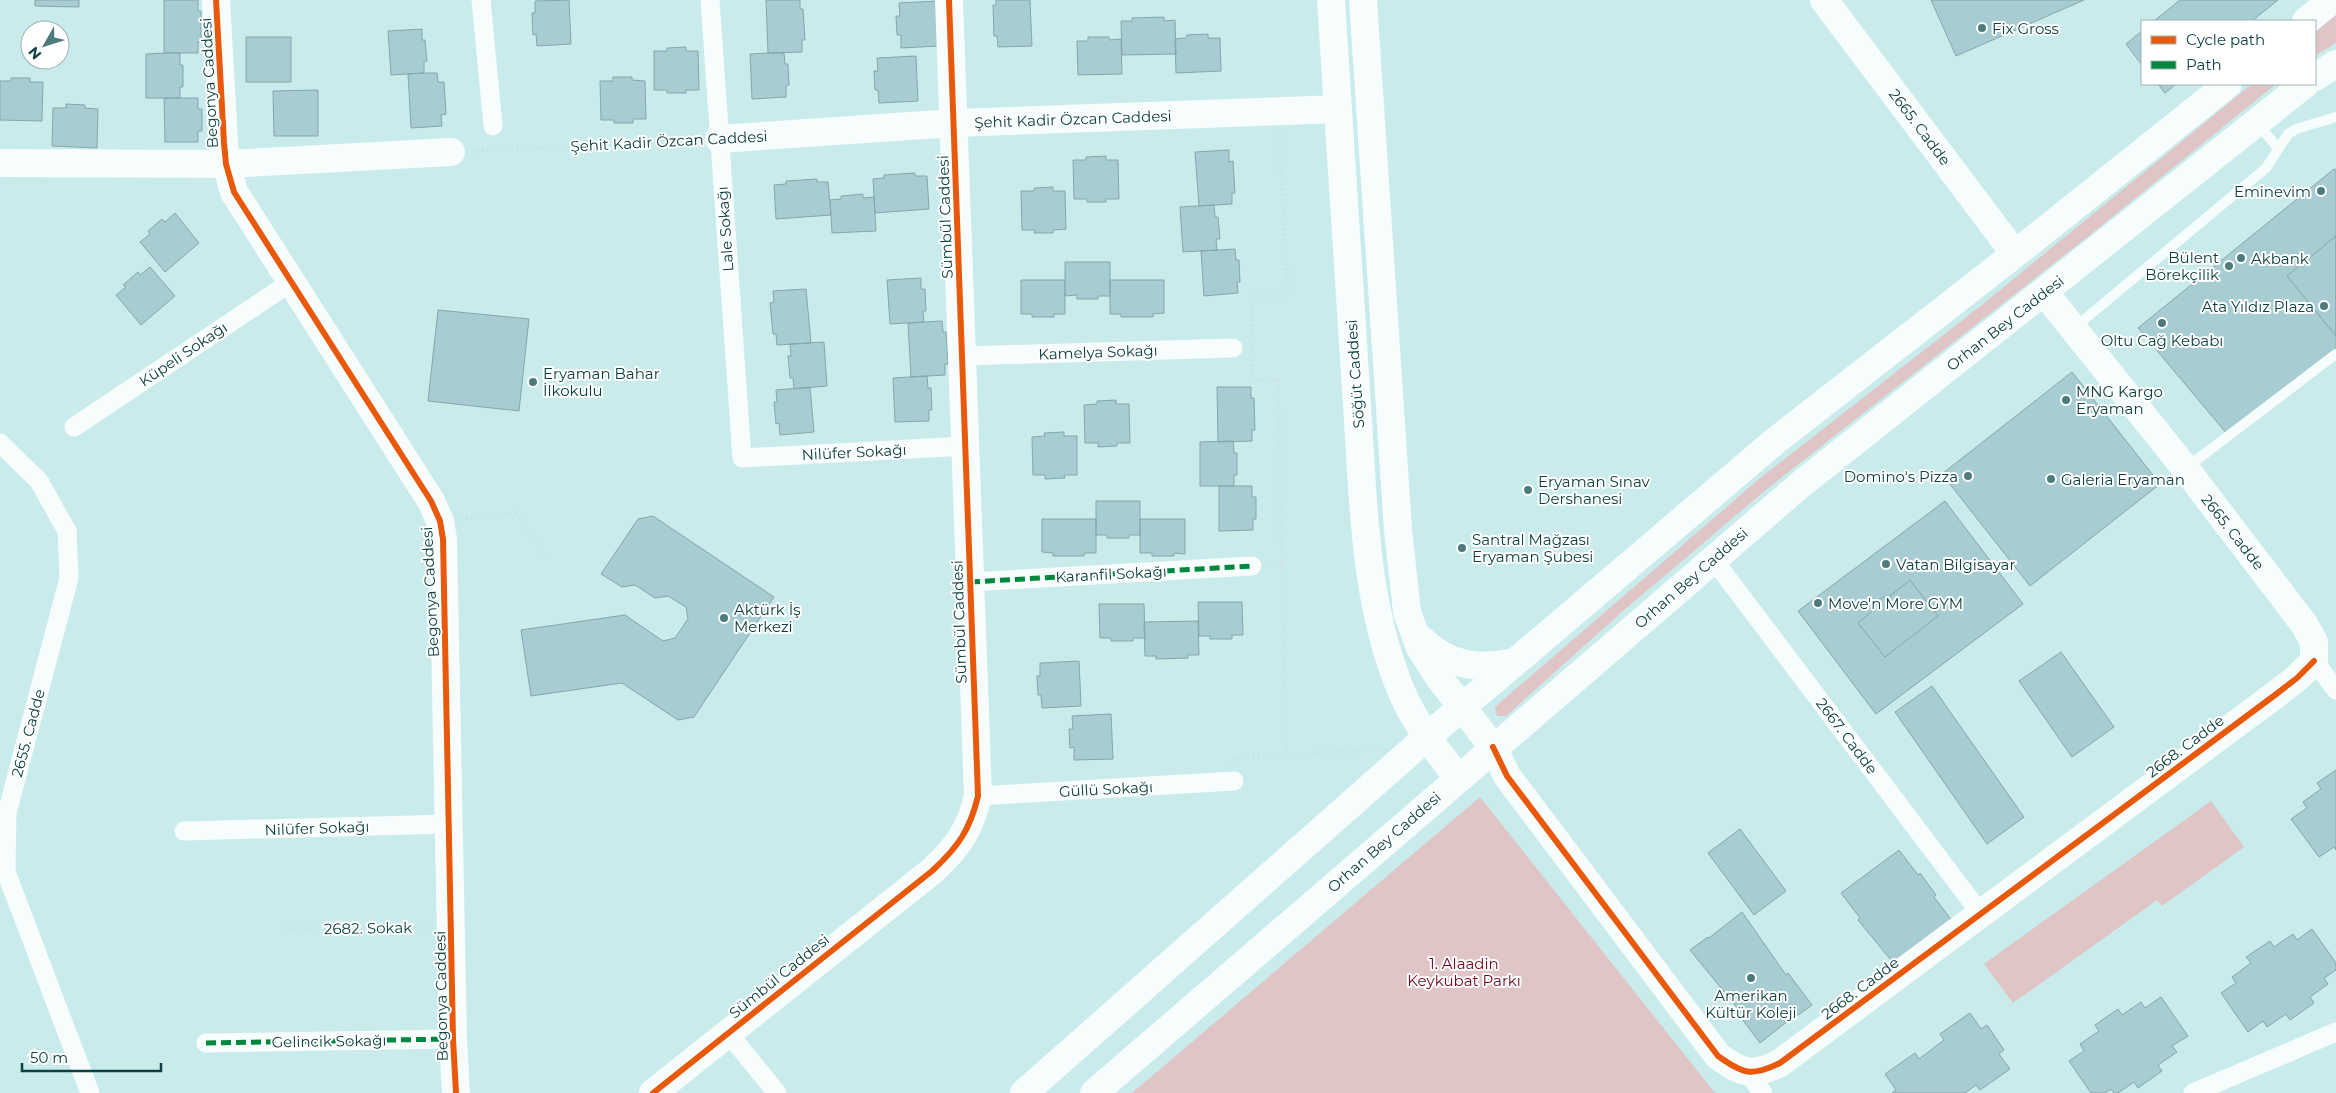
<svg xmlns="http://www.w3.org/2000/svg" width="2336" height="1093" font-family="Montserrat,sans-serif">
<style>
.green{fill:#e0c5c6}
.building{fill:#a7ccd1;stroke:#88a6ab}
.lines{fill:none;stroke-linecap:round;stroke-linejoin:round}
.path{stroke:#d0dcdc;stroke-width:3;stroke-dasharray:1 4;stroke-linecap:butt}
.lane{stroke:#f7fcfc;stroke-width:10}
.street{stroke:#f7fcfc;stroke-width:19}
.secondary{stroke:#f7fcfc;stroke-width:28}
.quiet{stroke:#00873e;stroke-width:5;stroke-dasharray:10 5;stroke-linecap:butt}
.cycleway-casing{stroke:#fff;stroke-width:9}
.cycleway{stroke:#e8590c;stroke-width:6}
.poi-dot{fill:#4e7c7d;stroke:#fff;stroke-width:2}
.labels{text-anchor:middle;dominant-baseline:central;stroke-width:4;stroke-linejoin:round;paint-order:stroke}
.poi-label{font-size:15px;fill:#0c4042;stroke:#fff;text-anchor:start}
.street-label{font-size:15px;fill:#0c4042;stroke:#fff}
.park-label{font-size:15px;fill:#74041e;stroke:#fff}
</style>
<rect width="100%" height="100%" fill="#c9ebeb"/>
<path class="green" d="M2336,15v28l-21,13v-24z
M2252,84h24l-186,151 -323,254 -144,122 -117,105h-9l-2,-9 264,-228 219,-171z
M1480,797l235,296h-583z
M2211,801l33,46 -82,59 -5,-6 -144,103 -29,-39z"/>
<path class="building" d="M35,0h44v7l-44,-1z
M164,0h34v11h3v31h-3v11h-34z
M569,0l2,44 -34,2 -1,-12 -3,1 -1,-22h3v-12z
M766,0h34v9h3l2,31h-3v12l-34,1z
M996,0h34l2,46 -34,1 -1,-11h-3l-1,-31h3z
M1931,0h153l-128,56z
M2180,0h98l-26,21h-98z
M938,1l2,45 -39,2v-13h-4l-1,-19h4l-1,-13z
M1164,17v4l11,-1 1,34 -54,1 -1,-34h11v-3z
M422,29v11h3l2,21 -3,1v11l-33,2 -3,-44z
M2142,31v34l-16,-21z
M1208,34v4h12l1,33 -45,2 -1,-34 11,-1 1,-3z
M246,37h45v45h-45z
M1088,37h21l1,3 11,-1 1,35 -44,1 -1,-34h11z
M686,47v4h12l1,39h-13v3h-19v-3h-13v-39h13v-3z
M164,53h16v12h3v22h-3v11h-34v-44z
M768,53h16l1,11h3l1,21 -3,1v11l-34,2 -2,-45z
M916,56l2,45 -39,2 -1,-13h-3l-1,-19h4l-1,-13z
M424,73h13l1,9h6l2,32 -5,1 1,11 -31,2 -3,-54z
M613,77h19v3l13,1 1,38h-13v4h-19v-3h-13l-1,-39h13z
M11,78h19v4h13l-1,39 -42,-1v-39h11z
M2158,84h18l-11,9z
M318,90v46h-44l-1,-45z
M164,98h34v11h4v22h-4v11h-33z
M66,104l19,1v3l13,1 -1,39 -45,-2 1,-38h13z
M1229,150v12l4,-1 2,32h-3v11l-33,2 -4,-54z
M1106,156v4h12l1,39h-13v3h-19v-3h-13l-1,-39h13v-3z
M2334,169l2,1v180l-109,84 -89,-106z
M915,173v3h12l2,33 -54,4 -2,-34 11,-1v-3z
M817,179v3h11l3,33 -55,4 -2,-34 12,-1v-3z
M1053,187v4h12l1,38 -13,1v3h-19l1,-3h-13l-1,-39h13v-3z
M863,194v4l11,-1 2,34 -44,2 -2,-33 11,-1v-3z
M1214,205l1,12h3l2,22h-4l1,11 -34,2 -3,-45z
M175,213l24,30 -34,29 -25,-30 10,-8 -2,-3 14,-12 3,3z
M2336,236v100l-49,-60z
M1235,249l1,11h3l1,22h-3l1,11 -34,3 -3,-45z
M1065,262h45v34h-12v3h-21v-4l-12,1z
M150,267l25,29 -34,29 -25,-30 10,-8 -3,-2 15,-13 2,3z
M921,278v11h4l1,22h-3l1,11 -34,2 -3,-44z
M1021,280h44v34h-11v3h-22v-3h-11z
M1110,280h54v33l-11,1v3h-32v-3h-11z
M806,289l5,54 -34,2 -1,-11h-3l-3,-31 4,-1 -1,-11z
M438,310l91,9 -10,92 -91,-10z
M942,321l1,11h3l2,32h-3v11l-34,2 -3,-54z
M824,342l3,44 -33,3 -1,-11h-3l-2,-22h3l-1,-12z
M2072,372l88,112 -130,102 -88,-112z
M927,376l1,12h3l1,22h-3v11l-34,1 -2,-44z
M810,387l4,45 -34,3 -1,-12 -3,1 -2,-22h3l-1,-12z
M1217,387h34v11h3l1,32h-3v11l-34,1z
M1116,400v4h13l1,39h-13v3l-19,1v-4h-13l-1,-38 13,-1v-3z
M1064,432v4h13v39h-13l1,3 -20,1v-4h-12l-1,-38 13,-1 -1,-3z
M1233,441l1,12h3v22h-3v11h-34v-44z
M1219,486h33v11h4v22h-3v11l-34,1z
M1096,501h44v34h-11v3h-22v-3h-11z
M1945,501l78,103 -147,110 -78,-103z
M653,516l121,81 -80,120 -16,3 -56,-37 -91,13 -10,-66 104,-15 38,26 12,-3 13,-19 -2,-12 -18,-11 -13,2 -20,-13 -13,2 -21,-13 37,-55z
M1042,519h54v34h-11l-1,3h-31v-3l-11,-1z
M1140,519h45v35l-11,-1v3h-22v-3h-12z
M1910,580l28,36 -53,41 -27,-34 13,-11 6,-11 6,-4 7,-1z
M1198,602h44l1,33h-11v4h-22v-3h-11z
M1099,604h45l1,34h-12v3h-22v-3h-11z
M1198,621l1,34h-11v3l-32,1v-3h-11l-1,-34z
M2061,652l53,75 -42,30 -53,-76z
M1079,661l2,45 -39,2 -1,-13h-3l-1,-19h3v-13z
M1932,686l92,131 -37,27 -92,-132z
M1111,714l2,45 -39,1v-13l-4,1 -1,-19h4l-1,-13z
M2336,770v80l-2,-3 -15,10 -28,-38 16,-11 -4,-6 18,-13 -4,-6z
M1740,829l46,62 -32,24 -46,-62z
M1899,850l19,25 2,-2 16,22 -2,2 19,25 -58,43 -37,-45 2,-2 -19,-25z
M1742,912l44,63 2,-2 24,32 -18,13 -1,-1 -33,26 -24,-32 3,-1 -49,-60 18,-13 1,1z
M2312,929l24,34v7l-12,8 4,6 -18,13 4,6 -24,17 -4,-6 -19,13 -4,-6 -15,11 -27,-39 15,-10 -4,-6 19,-14 -5,-6 24,-16 4,6 19,-13 4,6z
M2161,997l27,39 -16,10 5,6 -19,13 4,6 -24,17 -4,-6 -16,11h-4l-3,-4 -6,4h-14l-22,-32 15,-10 -4,-7 19,-13 -4,-6 23,-16 4,6 19,-13 4,6z
M1970,1013l11,16 6,-4 17,25 -5,4 11,15 -30,21 -4,-5 -11,8h-73l4,-3 -11,-16 30,-21 4,6 25,-19 -4,-6z"/>
<g class="lines">
<path class="path" d="M1279,134l9,161 -36,2 1,83 25,1 8,374
M472,151l226,-11
M461,519l55,-6 32,47
M1270,565l12,-1
M1232,763v-4l147,-10
M284,929l145,-2"/>
<path class="lane" d="M2258,124l20,24
M2074,328l192,-160 22,-34 8,-5 40,-12
M2186,468l150,-114"/>
<path class="street" d="M481,0l12,126
M710,0l32,458 224,-12
M962,356l271,-8
M74,427l217,-145
M0,443l39,38 28,50 2,47 -62,235 -1,59 84,221
M1713,559l268,355
M970,582l282,-16
M2314,661l22,29
M978,796l256,-15
M184,831l266,-7
M728,1033l49,60
M206,1043l247,-4
M1748,1073l15,20
M2193,1093l143,-61"/>
<path class="secondary" d="M216,0l8,143 2,21 8,28 197,309 9,20 3,18 10,500 3,54
M1331,0c8,130 17,260 25,389 7,98 6,202 42,294 14,37 36,64 60,95
M1363,0l35,530 9,82 13,36 20,31 53,68 14,29 211,280c25,18 34,21 62,7l495,-368 22,-17 17,-17v-19l-10,-18 -119,-156 -141,-176
M1824,0l191,254
M2306,21l26,-21
M2315,77l21,-13
M719,139l235,-16 384,-14
M0,163l226,1 225,-12
M1422,640c27,26 57,30 93,22
M653,1093l279,-222c26,-24 38,-41 46,-75l-29,-796
M1024,1093l403,-356 347,-295 241,-188 213,-170
M1094,1093l706,-608 505,-401"/>
<path class="quiet" d="M970,582l282,-16
M206,1043l247,-4"/>
<g class="cycleway-casing">
<path id="cycleway" d="M216,0l8,143 2,21 8,28 197,309 9,20 3,18 10,500 3,54
M1493,747l14,29 211,280c25,18 34,21 62,7l495,-368 22,-17 17,-17
M653,1093l279,-222c26,-24 38,-41 46,-75l-29,-796"/>
</g>
<use href="#cycleway" class="cycleway"/>
</g>
<g class="poi-dot">
<circle cx="1982" cy="28" r="5"/>
<circle cx="2321" cy="191" r="5"/>
<circle cx="2241" cy="258" r="5"/>
<circle cx="2229" cy="266" r="5"/>
<circle cx="2324" cy="306" r="5"/>
<circle cx="2162" cy="323" r="5"/>
<circle cx="533" cy="382" r="5"/>
<circle cx="2066" cy="400" r="5"/>
<circle cx="1968" cy="476" r="5"/>
<circle cx="2051" cy="479" r="5"/>
<circle cx="1528" cy="490" r="5"/>
<circle cx="1462" cy="548" r="5"/>
<circle cx="1886" cy="564" r="5"/>
<circle cx="1818" cy="603" r="5"/>
<circle cx="724" cy="618" r="5"/>
<circle cx="1751" cy="978" r="5"/>
</g>
<g class="labels">
<g class="poi-label">
<text x="1992" y="28">Fix Gross</text>
<text x="2311" y="191" text-anchor="end">Eminevim</text>
<text x="2219" y="257" text-anchor="end">Bülent<tspan x="2219" dy="17">Börekçilik</tspan></text>
<text x="2251" y="258">Akbank</text>
<text x="2314" y="306" text-anchor="end">Ata Yıldız Plaza</text>
<text x="2162" y="340" text-anchor="middle">Oltu Cağ Kebabı</text>
<text x="543" y="373">Eryaman Bahar<tspan x="543" dy="17">İlkokulu</tspan></text>
<text x="2076" y="391">MNG Kargo<tspan x="2076" dy="17">Eryaman</tspan></text>
<text x="1958" y="476" text-anchor="end">Domino's Pizza</text>
<text x="2061" y="479">Galeria Eryaman</text>
<text x="1538" y="481">Eryaman Sınav<tspan x="1538" dy="17">Dershanesi</tspan></text>
<text x="1472" y="539">Santral Mağzası<tspan x="1472" dy="17">Eryaman Şubesi</tspan></text>
<text x="1896" y="564">Vatan Bilgisayar</text>
<text x="1828" y="603">Move'n More GYM</text>
<text x="734" y="609">Aktürk İş<tspan x="734" dy="17">Merkezi</tspan></text>
<text x="1751" y="995" text-anchor="middle">Amerikan<tspan x="1751" dy="17">Kültür Koleji</tspan></text>
</g>
<g class="street-label">
<text transform="translate(209 83) rotate(-93)">Begonya Caddesi</text>
<text transform="translate(1073 119) rotate(-2)">Şehit Kadir Özcan Caddesi</text>
<text transform="translate(1920 127) rotate(53)">2665. Cadde</text>
<text transform="translate(669 141) rotate(-3)">Şehit Kadir Özcan Caddesi</text>
<text transform="translate(945 217) rotate(-92)">Sümbül Caddesi</text>
<text transform="translate(725 229) rotate(-94)">Lale Sokağı</text>
<text transform="translate(2005 323) rotate(-38)">Orhan Bey Caddesi</text>
<text transform="translate(1098 352) rotate(-2)">Kamelya Sokağı</text>
<text transform="translate(183 354) rotate(-34)">Küpeli Sokağı</text>
<text transform="translate(1355 374) rotate(-94)">Söğüt Caddesi</text>
<text transform="translate(854 452) rotate(-3)">Nilüfer Sokağı</text>
<text transform="translate(2233 532) rotate(52)">2665. Cadde</text>
<text transform="translate(1111 574) rotate(-3)">Karanfil Sokağı</text>
<text transform="translate(1691 578) rotate(-41)">Orhan Bey Caddesi</text>
<text transform="translate(430 592) rotate(-93)">Begonya Caddesi</text>
<text transform="translate(959 622) rotate(-92)">Sümbül Caddesi</text>
<text transform="translate(28 733) rotate(-75)">2655. Cadde</text>
<text transform="translate(1847 736) rotate(53)">2667. Cadde</text>
<text transform="translate(2185 746) rotate(-37)">2668. Cadde</text>
<text transform="translate(1106 789) rotate(-3)">Güllü Sokağı</text>
<text transform="translate(317 828) rotate(-2)">Nilüfer Sokağı</text>
<text transform="translate(1384 842) rotate(-41)">Orhan Bey Caddesi</text>
<text transform="translate(368 928) rotate(-1)">2682. Sokak</text>
<text transform="translate(779 976) rotate(-39)">Sümbül Caddesi</text>
<text transform="translate(1860 988) rotate(-37)">2668. Cadde</text>
<text transform="translate(441 996) rotate(-91)">Begonya Caddesi</text>
<text transform="translate(329 1041) rotate(-1)">Gelincik Sokağı</text>
</g>
<g class="park-label">
<text x="1464" y="963">1. Alaadin<tspan x="1464" dy="17">Keykubat Parkı</tspan></text>
</g>
</g>
<rect x="2141" y="20" width="175" height="65" fill="#ffffff" stroke="#9eb3b3"/>
<rect x="2151" y="36" width="25" height="8" fill="#e8590c" stroke="#9eb3b3"/>
<text x="2186" y="45" font-size="15" fill="#0c4042">Cycle path</text>
<rect x="2151" y="61" width="25" height="8" fill="#00873e" stroke="#9eb3b3"/>
<text x="2186" y="70" font-size="15" fill="#0c4042">Path</text>
<g transform="translate(45 45) rotate(231)"><circle r="24" fill="#ffffff" stroke="#9eb3b3"/>
<path d="M0-4L9 19L0 12L-9 19Z" fill="#4e7c7d"/>
<text y="-8" font-size="14" font-weight="bold" text-anchor="middle" fill="#0c4042">N</text>
</g>
<path d="M22 1063v8h139v-8" fill="none" stroke="#0c4042" stroke-width="2.5"/>
<text x="30" y="1063" font-size="15" fill="#0c4042" stroke="#ffffff" stroke-width="4" paint-order="stroke">50 m</text>
</svg>
